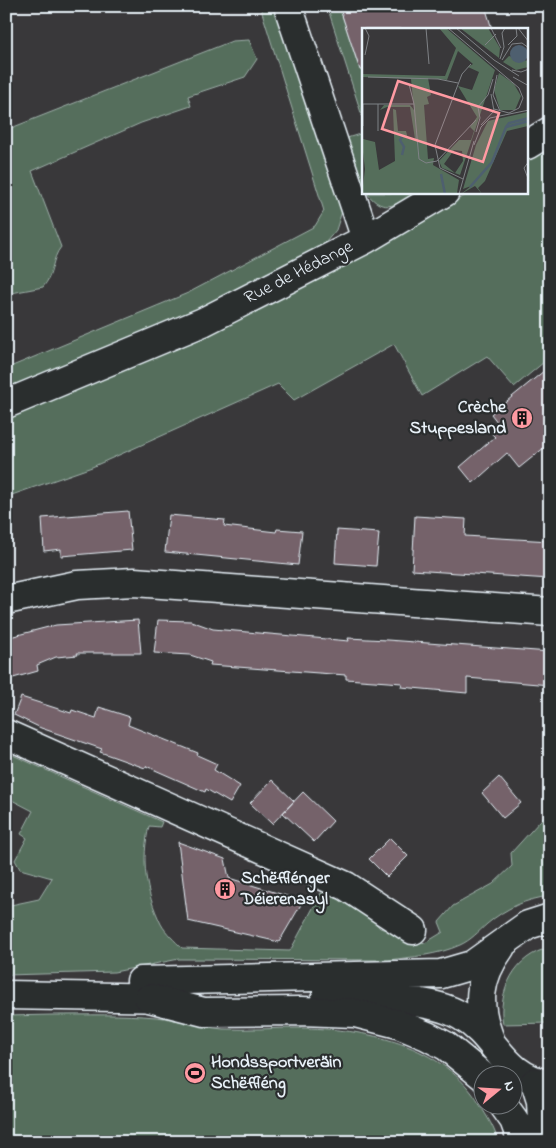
<svg xmlns="http://www.w3.org/2000/svg" width="556" height="1148" font-family="'Indie Flower',sans-serif">
<style>
.green{fill:#556e5b;stroke:#9eb0aa}
.building{fill:#74626b;stroke:#e8f1f8}
.lines{fill:none;stroke-linecap:round;stroke-linejoin:round}
.minor-casing{stroke:#e8f1f8;stroke-width:31}
.major-casing{stroke:#e8f1f8;stroke-width:31}
.highway-casing{stroke:#e8f1f8;stroke-width:31}
.minor{stroke:#2a2d2e;stroke-width:28}
.major{stroke:#2a2d2e;stroke-width:28}
.highway{stroke:#2a2d2e;stroke-width:28}
.labels{text-anchor:middle;dominant-baseline:central;stroke-width:4.5;stroke-linejoin:round;paint-order:stroke}
.street-label{font-size:18px;fill:#e8f1f8;stroke:#2a2d2e}
.poi-label{font-size:18px;font-weight:bold;fill:#e8f1f8;stroke:#2a2d2e;text-anchor:start}
.inset-river{fill:none;stroke:#4e5f6f;stroke-width:2.5}
.inset-road{fill:none;stroke:#7f8286;stroke-width:1}
.view{fill:#ff9aa2;fill-opacity:0.15;stroke:#ff9aa2;stroke-width:2.5}
.inset-edge{fill:none;stroke:#e8f1f8;stroke-width:2.5}
</style>
<rect width="100%" height="100%" fill="#39383a"/>
<filter id="ink" filterUnits="userSpaceOnUse"><feTurbulence type="fractalNoise" baseFrequency=".02" numOctaves="2"/><feDisplacementMap in="SourceGraphic" scale="10" xChannelSelector="R" yChannelSelector="G"/><feConvolveMatrix kernelMatrix="1 2 1 2 8 2 1 2 1" color-interpolation-filters="sRGB"/></filter>
<g filter="url(#ink)">
<path class="green" d="M260,6h18l65,202 -7,22 -15,18 129,-44 19,-11 58,-1v-34l23,-14v213l-36,30 -27,-31 -65,40 -28,-52 -100,56 -16,-16 -186,83 -86,30v-136l4,6 178,-74 127,-67 9,-15z
M327,6h12l19,59 5,-2v56z
M249,40l8,19 -12,18 -57,19 3,10 -50,17 -109,48 29,76c-10,12 -7,28 -18,40l-37,7v-164l226,-89z
M363,133h1l-1,51 -16,-46z
M367,193h51c-20,10 -34,23 -51,0z
M6,752l156,70 -2,5 -11,-1c-8,35 -4,65 12,98 5,9 14,17 21,24l108,3 31,-58 18,6 4,-8 37,37 45,15 18,-11 -4,-10 14,-16 40,-22 19,-18 -1,-13 39,-43v86c-24,3 -44,12 -63,28 -9,8 -16,16 -27,21 -22,10 -48,12 -72,15l-209,-1 -65,13 -108,3v-69l33,-7 13,-21 -32,-9 -5,-9 12,-22 -6,-4 12,-23 -27,-14z
M550,948v75l-47,1c-6,-32 12,-70 47,-76z
M53,1015c34,0 69,-1 103,2 22,2 44,10 67,12 25,1 51,-1 76,-1 65,0 145,16 181,77 7,12 15,23 18,37h-492v-126z"/>
<path class="building" d="M339,6h146l7,23h-128v41h-4z
M550,366v77l-31,25 -12,-15 -34,30 -13,-16 35,-30 -3,-3 9,-7 -10,-13z
M128,511l4,39 -71,6v-7l-17,2 -2,-33z
M169,515l56,5 -1,6 52,6 1,-3 25,2 -4,34 -133,-13z
M415,516l51,3 -1,17 85,5v38l-138,-9z
M337,530l42,3 -3,33 -41,-3z
M138,620l3,33h-64l1,2 -22,2 -19,8 1,6 -32,9v-42l50,-13z
M158,620l33,1 22,8 136,12 -1,-3 39,2 163,12v33l-83,-7v15l-66,-6 1,-4 -56,-4v-4l-136,-10 1,-3 -21,-7 -36,-2z
M21,697l50,16 1,-3 24,8 3,-11 31,10 -2,8 70,28 -1,2 20,9 -3,6 26,16 -10,17 -24,-14 -1,3 -59,-26 -1,2 -45,-16 2,-3 -61,-21 -27,-13z
M499,777l22,26 -18,15 -21,-25z
M272,780l22,21 -22,23 -22,-21z
M303,792l30,29 -19,21 -31,-29z
M390,838l18,18 -21,21 -18,-18z
M178,842l47,17 4,19 74,23 -24,41 -91,-21z"/>
<g class="lines">
<g class="minor-casing">
<path id="minor" d="M527,145l23,-14
M366,239l79,-47
M6,404l197,-82 163,-83 -78,-233
M6,600l71,-15 57,-3 416,30
M6,734l340,152 67,44"/>
</g>
<g class="major-casing">
<path id="major" d="M141,981l300,-7 31,-9 56,-40 22,-7
M6,995l166,3
M325,1000c40,0 101,-5 136,16 38,22 38,58 89,69
M491,1042c-15,-37 -14,-62 10,-95"/>
</g>
<g class="highway-casing">
<path id="highway" d="M149,998l55,14 97,-1 54,2 43,11 29,12 19,10 38,31
M535,1082l6,19 2,41
M504,1106l10,14 8,22"/>
</g>
<use href="#minor" class="minor"/>
<use href="#major" class="major"/>
<use href="#highway" class="highway"/>
</g>
</g>
<defs>
<g id="building-disc" transform="scale(1.125)"><circle r="9.5" fill="#ff9aa2" stroke="#2a2d2e"/><path d="M-4-6H4V6H1V3H-1V6H-4ZM-2.5-4.3h1.7v1.8h-1.7ZM.8-4.3h1.7v1.8H.8ZM-2.5-1h1.7V.8h-1.7ZM.8-1h1.7V.8H.8Z" fill="#111"/></g>
<g id="stadium-disc" transform="scale(1.125)"><circle r="9.5" fill="#ff9aa2" stroke="#2a2d2e"/><path d="M0-5a6.5 5 0 1 0 0 10a6.5 5 0 1 0 0-10ZM-3.5-1.8h7v3.6h-7Z" fill="#111"/></g>
</defs>
<g fill-rule="evenodd">
<use href="#building-disc" x="522" y="418"/>
<use href="#building-disc" x="225" y="889"/>
<use href="#stadium-disc" x="195" y="1073"/>
</g>
<g class="labels">
<g class="street-label">
<text transform="translate(299 273) rotate(-27)">Rue de Hédange</text>
</g>
<g class="poi-label">
<text x="506" y="408" text-anchor="end">Crèche<tspan x="506" dy="21">Stuppesland</tspan></text>
<text x="241" y="879">Schëfflénger<tspan x="241" dy="21">Déierenasyl</tspan></text>
<text x="211" y="1063">Hondssportveräin<tspan x="211" dy="21">Schëffléng</tspan></text>
</g>
</g>
<g transform="translate(362 28)">
<rect width="166" height="166" fill="#39383a"/>
<path d="M77,0h7l49,42 -35,105 -18,-7 -3,-7 20,-21h12l3,-9 -4,-4 7,-10 -19,-31 14,4 7,-18 -11,-5 5,-3 -15,-13 -11,29 -19,-2 3,17 -4,2 2,7 -5,1 4,54 6,-1 -1,7 26,15 -2,13 -95,1 3,-25 -3,-25v-26l1,21 12,3 4,28 16,-9 -2,-52 3,1 2,21h8l2,8h7l-5,-32h-23l-7,3 4,-5h26l4,5 -3,-31 -49,-2v18v-21l83,2 11,-28zM92,122l8,1 1,10 -8,12 -11,-9zM98,0h28l12,20 -1,10zM147,28l19,5v6l-12,3 -13,-8zM137,45l15,11 7,12 -6,14h-15l-6,-20zM166,84v14l-21,5 -22,50 -7,7 4,6 -7,-8 -14,8 10,-8 -8,3 13,-44 12,-24z" fill="#556e5b" fill-rule="evenodd"/>
<path d="M148 26a9 9 0 1 1 18 0a9 9 0 1 1-18 0Z" fill="#4e5f6f"/>
<path class="inset-river" d="M144,99l3,-4 20,-5M40,127l2,-8 -4,-7 3,-5M79,146l4,20M108,159l22,-25 14,-35 23,-6"/>
<path class="inset-road" d="M3,0l4,8 -4,19M64,0l3,36M86,0l71,60 4,10 -4,10 -10,5 -15,-4M94,0l38,32 25,16M129,0l10,20M156,0l11,14M123,17l11,-11M146,17l9,-9 -1,-8M138,31l4,-12 -2,-14 3,-5M140,32l10,-16 10,-1 7,5M150,42l9,2 8,-3M135,47l-4,20 7,16M6,49l70,2 20,4M151,49l16,9M47,56l5,20M16,76v27M119,97l13,-14 -3,-17M1,98v-22h51l5,55 7,4 11,-2M114,104l4,-14 -2,-11 10,-12 5,-16M112,117l7,-18 9,-9 39,-8M75,133l39,-41M167,133l-5,7 5,13M101,151l-23,-11 -5,-23 27,-71 9,-10M97,166l15,-53"/>
<path class="view" d="M36,53l101,32 -16,49 -101,-33z"/>
<rect width="166" height="166" class="inset-edge"/>
</g>
<rect width="556" height="1148" fill="none" stroke="#2a2d2e" stroke-width="25"/>
<rect x="12" y="12" width="531" height="1123" fill="none" stroke="#e8f1f8" stroke-width="2" filter="url(#ink)"/>
<g transform="translate(498 1090) rotate(72)"><circle r="24" fill="#2a2d2e" stroke="#767b7f"/>
<path d="M0-4L9 19L0 12L-9 19Z" fill="#ff9aa2"/>
<text y="-8" font-size="14" font-weight="bold" text-anchor="middle" fill="#e8f1f8">N</text>
</g>
</svg>
